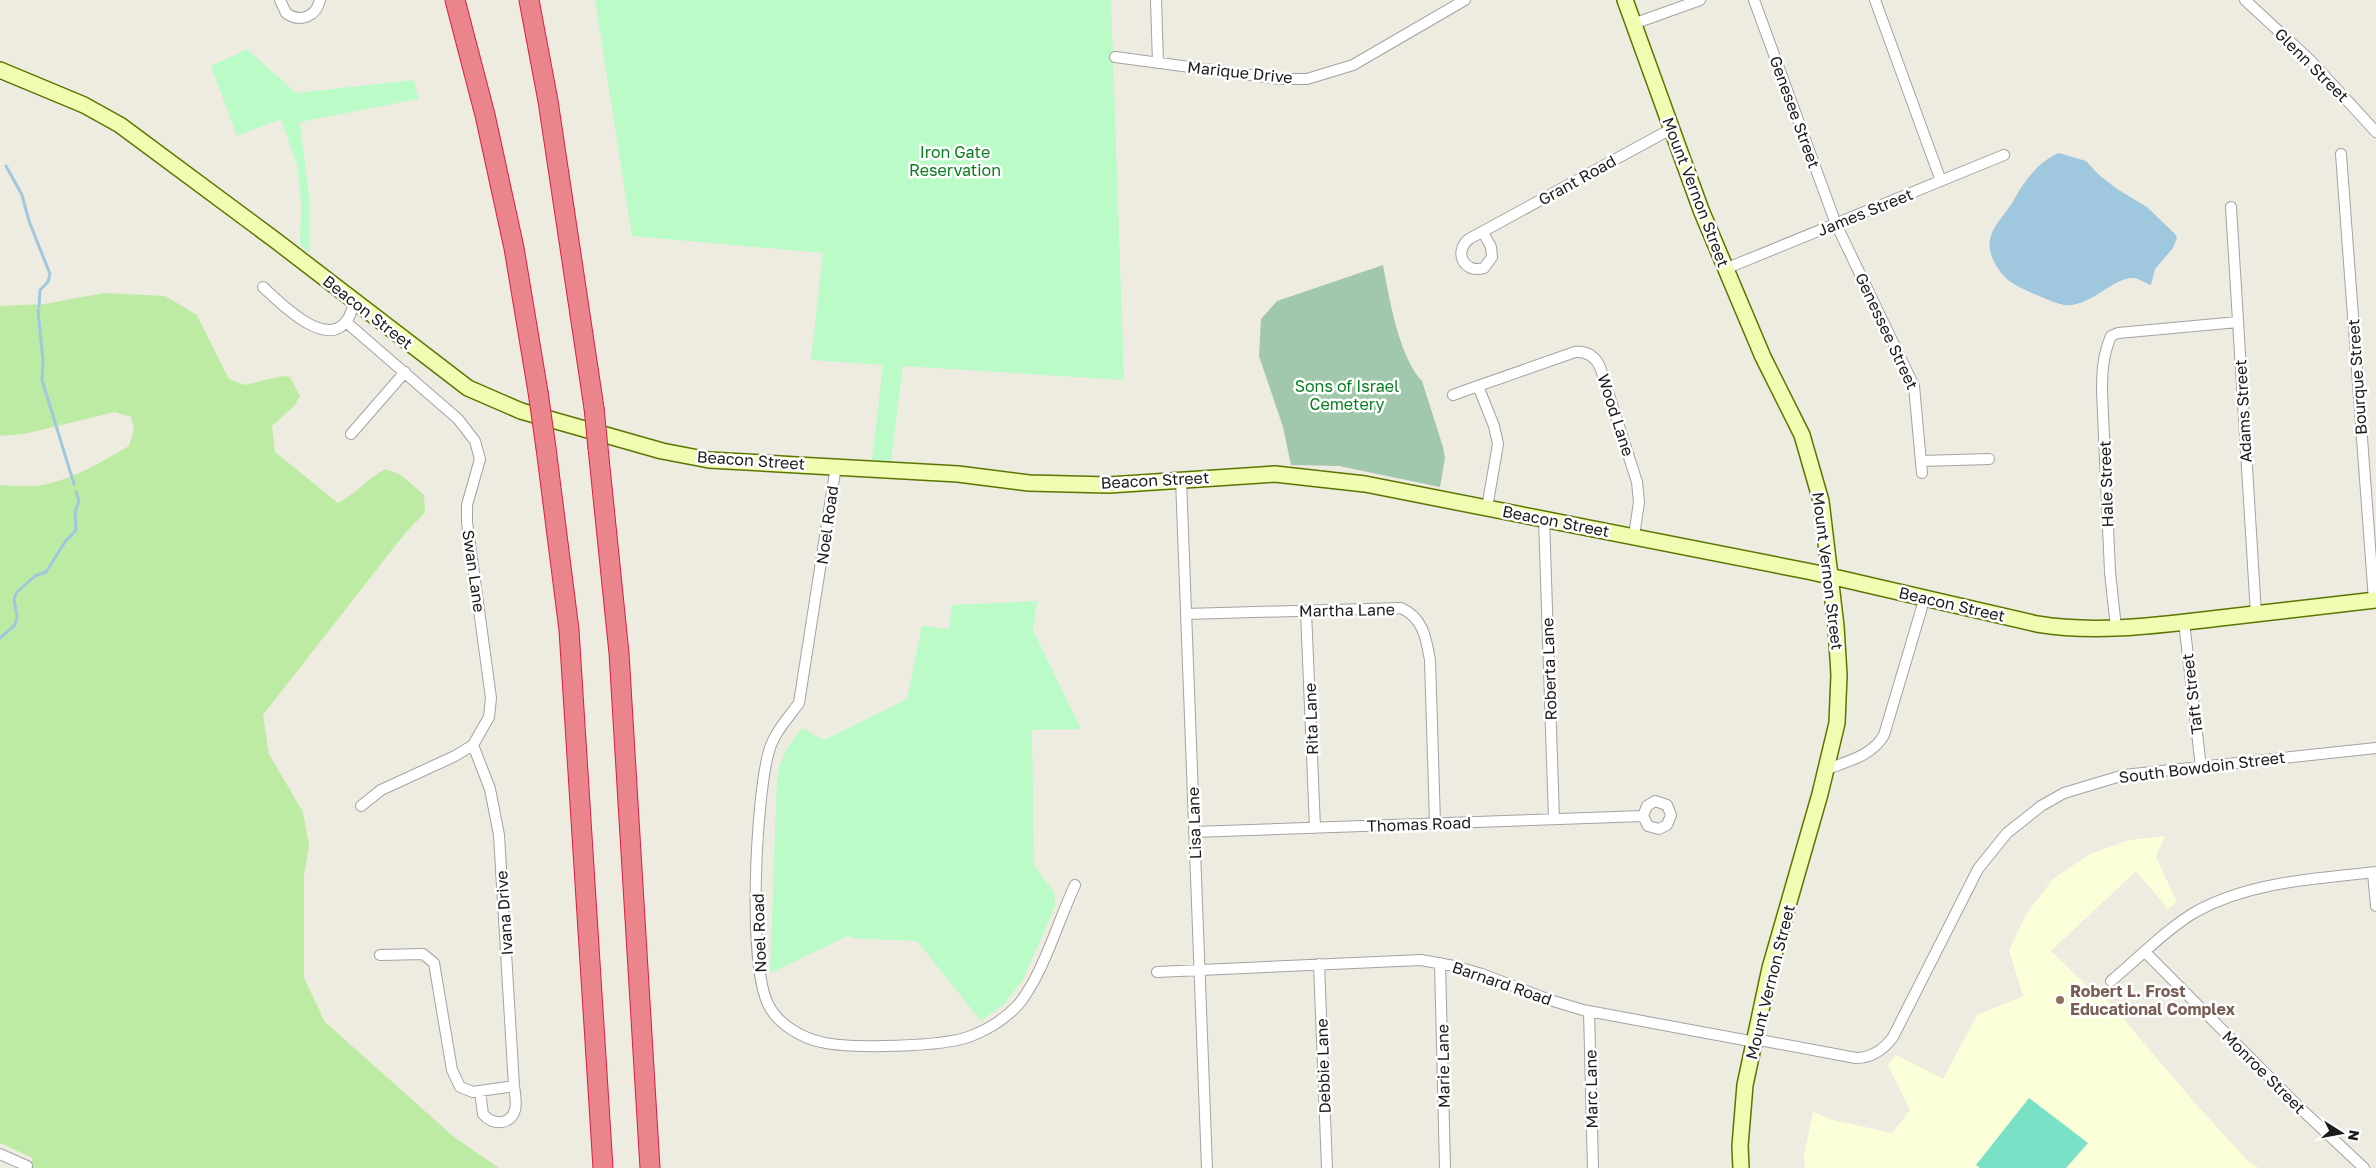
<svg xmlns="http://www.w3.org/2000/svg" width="2376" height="1168" font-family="'Golos Text',sans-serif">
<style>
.education{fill:#faffd9}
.grass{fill:#beeba4}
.cemetery{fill:#a1c8ac}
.park{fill:#bbfbc8}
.pitch{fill:#7be1c6}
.water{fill:#9fc8de}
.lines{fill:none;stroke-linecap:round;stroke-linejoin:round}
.stream{stroke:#9fc8de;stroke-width:3}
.street-casing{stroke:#a3a3a3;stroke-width:12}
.secondary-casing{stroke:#5b7600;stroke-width:18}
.highway-casing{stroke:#de1c47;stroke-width:21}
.street{stroke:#fff;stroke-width:10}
.secondary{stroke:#effcb1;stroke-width:15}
.highway{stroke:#ea858b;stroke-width:19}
.highway-bridge-casing{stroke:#de1c47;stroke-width:21;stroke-linecap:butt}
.highway-bridge{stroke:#ea858b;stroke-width:19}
.education-dot{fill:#8d6e63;stroke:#fff;stroke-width:2}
.labels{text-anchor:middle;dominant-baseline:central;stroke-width:5;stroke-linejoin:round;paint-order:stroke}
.street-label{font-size:16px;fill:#1c1c1c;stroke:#fff}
.park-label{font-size:16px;fill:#077e1f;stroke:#fff}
.education-label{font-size:16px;font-weight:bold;fill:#785e54;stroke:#fff;text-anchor:start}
</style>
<rect width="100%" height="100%" fill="#eeebe1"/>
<path class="education" d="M2165,836l-9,21 21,45 -9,7 -32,-38 -85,80 35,34 25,19 82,97 55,60 11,7h-454l-1,-13 9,-43 20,8 59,13 18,-23 -22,-45 8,-10 47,24 34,-64 46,-19 -14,-46 18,-37 26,-34 35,-24 41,-15z"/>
<path class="grass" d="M104,293l61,3 32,19 32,64 16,6 37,-9 8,1 10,19 -6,10 -22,20 3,26 63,51c18,-9 29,-24 47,-34l16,6 23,20 1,18 -19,19 -143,183 6,39 34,58 6,33 -5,31v102l21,44 129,115 45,31h-470l4,-10 -33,-15v-658c17,1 35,3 51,-2 27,-7 54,-23 78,-37l5,-17 -3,-12 -16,-5 -91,22 -24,2v-130l44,-2z"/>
<path class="cemetery" d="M1383,265c6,32 16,92 39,116l21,66 2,11 -5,29 -101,-21 -48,-1 -8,-38 -24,-71 2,-37 16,-18z"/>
<path class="park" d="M595,0h516l13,380 -221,-14 -12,95 -19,-1 11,-95 -72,-5 12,-107 -191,-17z
M247,49l49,44 118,-13 4,19 -118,23 9,73 1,58 -10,-8 1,-44 -4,-36 -16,-46 -44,17 -26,-70z
M1037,601l-4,29 48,99 -49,1 2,135 20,27 1,14 -32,74 -19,24 -23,17 -64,-80 -67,-3v-3l-80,38 7,-196c4,-21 12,-33 25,-49l22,12 83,-41 15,-73 27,3 3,-24z"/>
<path class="pitch" d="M2029,1098l59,45 -22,25h-86l-4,-3z"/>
<path class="water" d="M2059,153l27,8 13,14 18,14 30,18 28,27 2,4 -4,10 -18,21 -4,16c-5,-2 -12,-6 -17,-7 -20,-2 -44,30 -70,27 -11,-2 -48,-18 -56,-25 -10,-9 -21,-26 -18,-40 2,-15 18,-28 25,-42 9,-17 25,-38 44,-45z"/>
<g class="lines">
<path class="stream" d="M6,166l16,29 7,26 21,53 -2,8 -8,8 -1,17
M38,310l5,51 -1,19 32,104
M0,638l15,-13 2,-8 -3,-18 3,-7 18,-16 11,-4 19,-30 11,-12 -1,-18 4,-11 -3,-9"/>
<g class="street-casing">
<path id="street" d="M280,0l6,13c14,10 30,4 34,-13
M1156,0l2,63
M1754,0l82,224 78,162 8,87
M1875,0l66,181
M2245,0l65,60 66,72
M1633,24l67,-24
M1115,57l165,22h27l46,-14 112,-65
M2341,154l33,446
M2231,207l25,407
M1483,232l8,15 1,10 -8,11c-20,6 -31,-16 -15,-29l202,-110
M1725,269l279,-114
M263,287c16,15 64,64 84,33 4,-5 5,-12 8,-18
M346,322l112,97 17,22 5,18 -13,46v17l24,176 -2,19 -16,28 -18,11 -74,34 -20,16
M1453,395l25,-9
M351,434l54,-62
M1921,461l68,-2
M836,466l-37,237c-11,15 -25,30 -30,48 -13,45 -22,215 0,255 9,18 33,32 52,36 29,7 123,5 150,-6 18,-7 34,-17 47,-31 25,-30 40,-84 57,-120
M1181,479l26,689
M1487,508l11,-64 -4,-18 -16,-40 97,-34c12,-1 20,4 25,15l37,115 2,20 -5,34
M1544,519l10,300
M1306,611l9,217
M1186,614l215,-6c22,10 25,29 29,52l5,163
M2184,622l17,145
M2116,628l-6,-56 -8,-181c0,-20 1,-36 9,-55l7,-3 120,-11
M1827,769c21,-8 45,-13 57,-34l41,-138
M1194,832l449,-16 4,-10 8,-5 12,4 4,10 -4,10 -8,4 -11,-3 -5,-10
M2373,873l3,33
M2145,952l156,157 63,59
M380,955l43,-1 11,9 18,107 8,17 13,5 41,-6 -15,-251 -9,-46 -17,-44
M1440,963l5,205
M1319,964l8,204
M1157,972l264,-12 33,6 28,8 68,26 33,10 172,32 10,-1 91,17c16,0 28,-9 37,-21l85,-168 29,-36 34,-27 23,-13 60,-18 252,-27
M2111,981c28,-23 55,-52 86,-70 55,-30 119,-32 179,-39
M1589,1011l4,157
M480,1092l3,22c9,11 27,12 32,-4 2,-7 0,-17 -1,-24
M0,1154l27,12"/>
</g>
<g class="secondary-casing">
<path id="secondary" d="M1625,0l76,210 62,147 39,78 19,66 15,125 3,49 -2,48 -17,71 -50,174 -25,117 -5,61 1,22
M0,70l84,35 36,20 155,115 193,148 53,23 141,40 47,9 249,14 71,9 80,2 166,-11 90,10 447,88 225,52c60,10 123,1 183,-6 52,-6 104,-12 156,-18"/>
</g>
<g class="highway-casing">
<path id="highway" d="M455,0l30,115 29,133 24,144
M529,0l19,101 46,307
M546,448l23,182 34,538
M598,448l21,205 31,515"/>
</g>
<use href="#street" class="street"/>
<use href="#secondary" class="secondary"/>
<use href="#highway" class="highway"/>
<g class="highway-bridge-casing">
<path id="highway-bridge" d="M538,392l8,56
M594,408l4,40"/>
</g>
<use href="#highway-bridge" class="highway-bridge"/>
</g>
<circle class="education-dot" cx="2060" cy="1000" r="5"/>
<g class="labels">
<g class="street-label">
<text transform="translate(2312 65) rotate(45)">Glenn Street</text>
<text transform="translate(1240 72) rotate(6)">Marique Drive</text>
<text transform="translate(1795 112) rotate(70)">Genesee Street</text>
<text transform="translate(1577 180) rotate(-29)">Grant Road</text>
<text transform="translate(1696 192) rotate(69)">Mount Vernon Street</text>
<text transform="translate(1865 212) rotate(-22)">James Street</text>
<text transform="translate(368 312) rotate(38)">Beacon Street</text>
<text transform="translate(1887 331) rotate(65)">Genessee Street</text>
<text transform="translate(2357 377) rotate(-94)">Bourque Street</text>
<text transform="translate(2243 411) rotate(-93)">Adams Street</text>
<text transform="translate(1616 415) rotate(72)">Wood Lane</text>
<text transform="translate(751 460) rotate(4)">Beacon Street</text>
<text transform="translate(1155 480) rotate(-3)">Beacon Street</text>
<text transform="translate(2106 484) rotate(-92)">Hale Street</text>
<text transform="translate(1556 521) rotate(11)">Beacon Street</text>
<text transform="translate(827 525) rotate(-82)">Noel Road</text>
<text transform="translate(474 571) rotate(82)">Swan Lane</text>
<text transform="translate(1828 571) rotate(83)">Mount Vernon Street</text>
<text transform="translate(1952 604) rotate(13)">Beacon Street</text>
<text transform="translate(1347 610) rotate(-1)">Martha Lane</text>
<text transform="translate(1549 669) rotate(-92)">Roberta Lane</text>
<text transform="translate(2192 694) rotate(-97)">Taft Street</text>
<text transform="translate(1311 719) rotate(-92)">Rita Lane</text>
<text transform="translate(2202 767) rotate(-7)">South Bowdoin Street</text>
<text transform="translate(1194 823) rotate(-92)">Lisa Lane</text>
<text transform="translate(1419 824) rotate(-2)">Thomas Road</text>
<text transform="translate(504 913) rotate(-94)">Ivana Drive</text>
<text transform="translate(759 933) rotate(-92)">Noel Road</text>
<text transform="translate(1770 982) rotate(-76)">Mount Vernon Street</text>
<text transform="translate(1502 983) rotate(19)">Barnard Road</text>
<text transform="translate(1323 1066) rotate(-92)">Debbie Lane</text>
<text transform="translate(1443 1066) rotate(-91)">Marie Lane</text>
<text transform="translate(2264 1072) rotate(45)">Monroe Street</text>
<text transform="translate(1591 1089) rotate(-91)">Marc Lane</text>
</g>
<g class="park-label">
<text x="955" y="152">Iron Gate<tspan x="955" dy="18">Reservation</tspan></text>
<text x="1347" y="386">Sons of Israel<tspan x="1347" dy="18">Cemetery</tspan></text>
</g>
<g class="education-label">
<text x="2070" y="991">Robert L. Frost<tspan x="2070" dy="18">Educational Complex</tspan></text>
</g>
</g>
<g transform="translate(2341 1133) rotate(101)" stroke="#ffffff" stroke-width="4" paint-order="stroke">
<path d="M0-4L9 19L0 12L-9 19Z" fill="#1c1c1c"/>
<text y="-8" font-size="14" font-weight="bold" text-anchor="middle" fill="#1c1c1c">N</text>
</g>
</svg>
